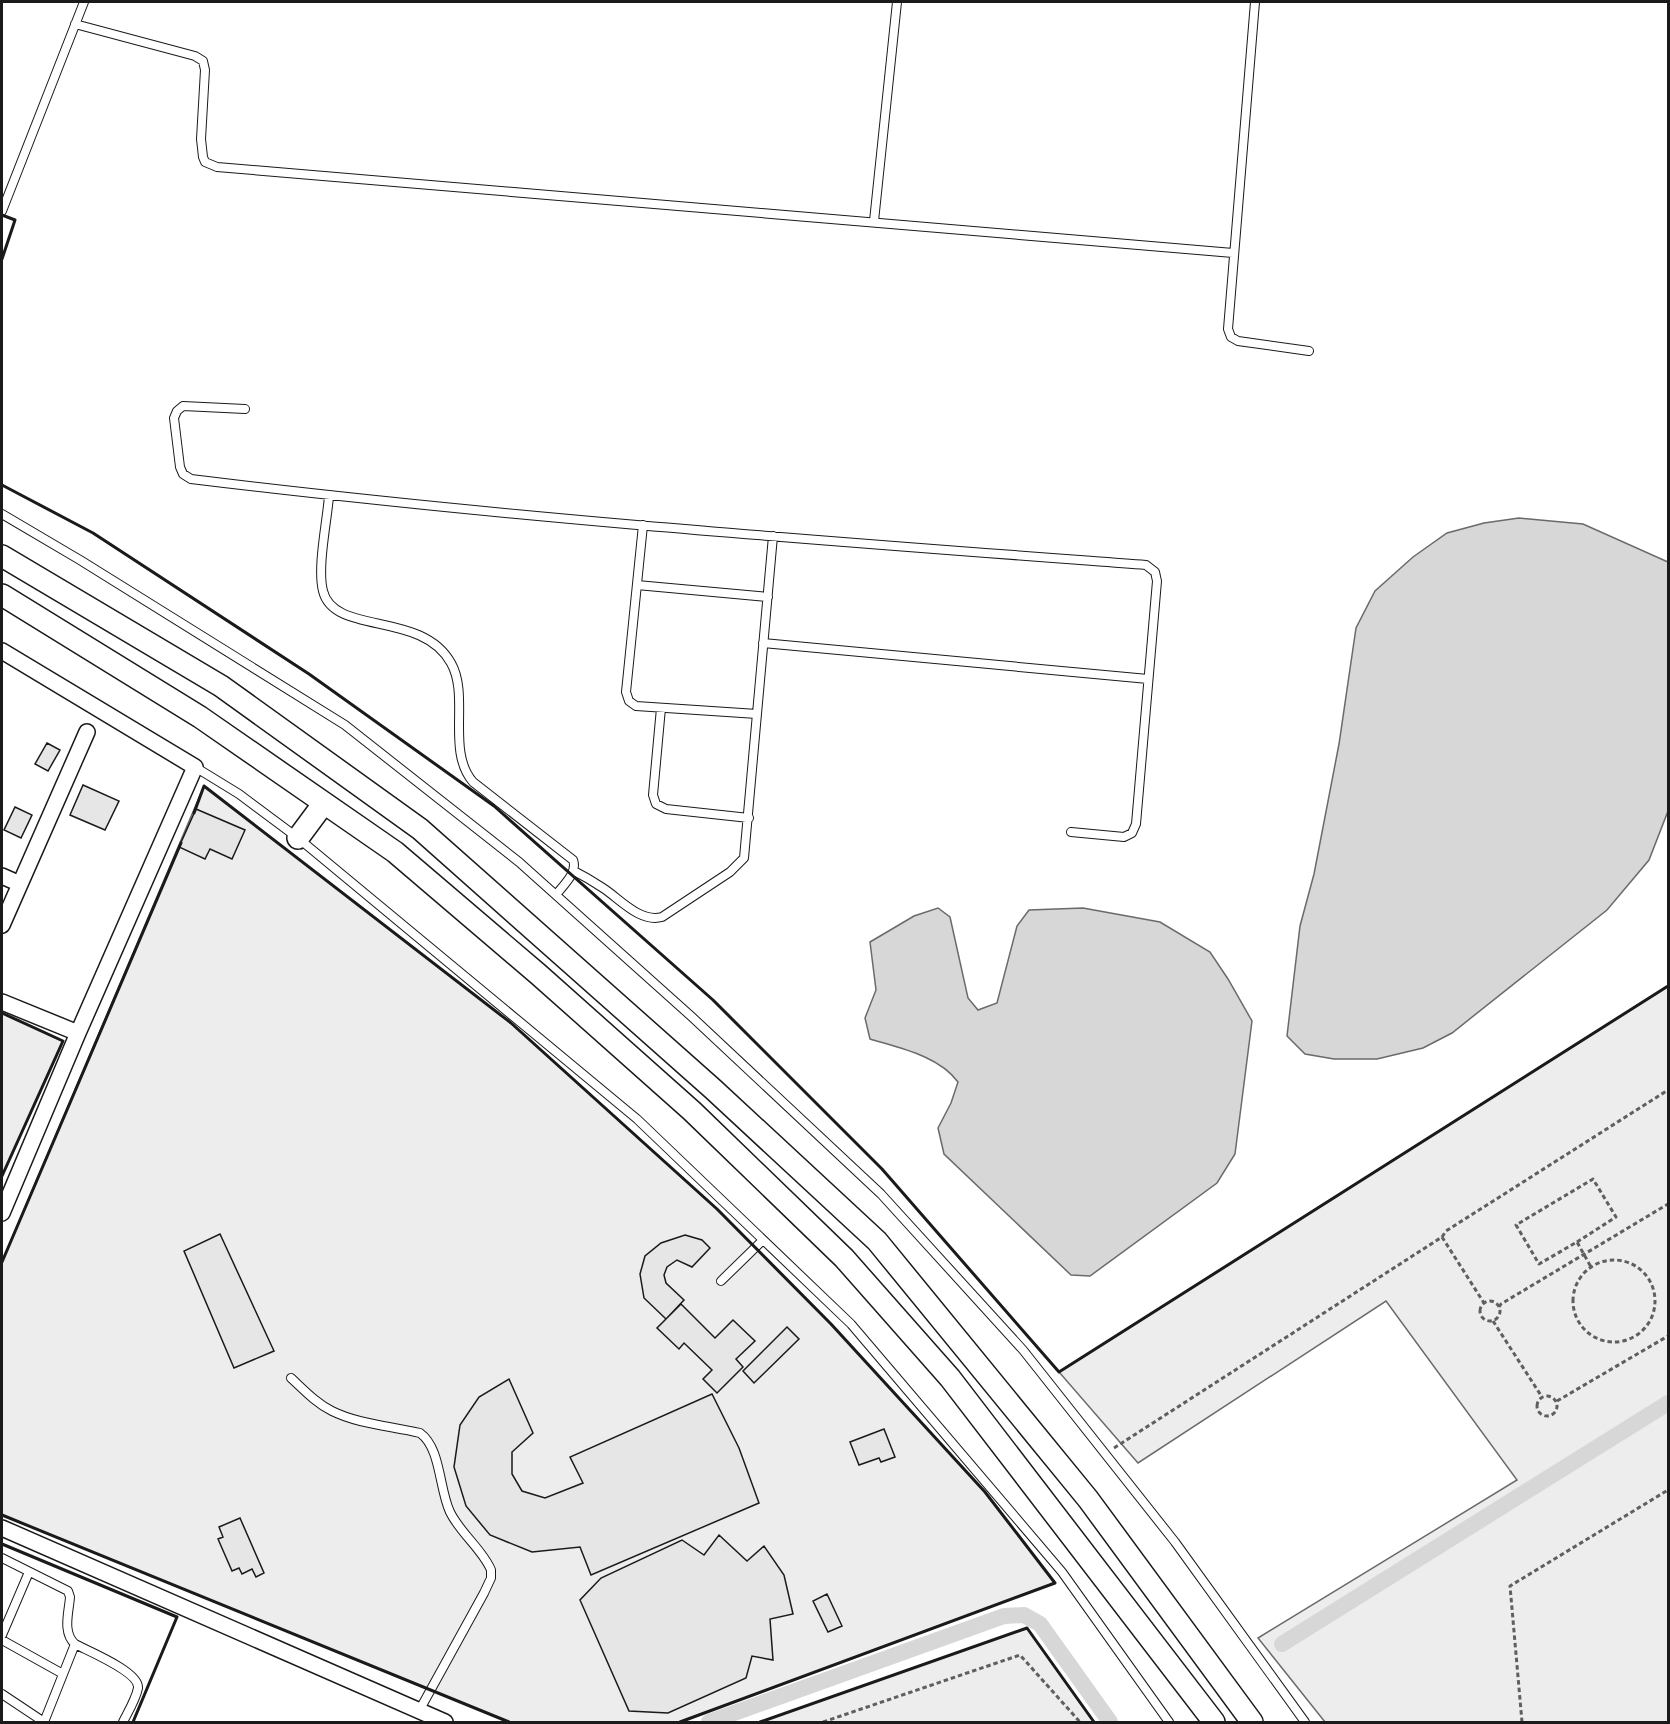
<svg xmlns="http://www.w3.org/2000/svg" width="1670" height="1724" font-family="Quicksand,sans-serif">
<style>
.built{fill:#ededed;stroke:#6a6a6a;stroke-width:1.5}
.water{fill:#d7d7d7;stroke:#6a6a6a;stroke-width:1.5}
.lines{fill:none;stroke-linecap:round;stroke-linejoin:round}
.canal{stroke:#d7d7d7;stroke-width:16}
.building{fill:#e6e6e6;stroke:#1a1a1a;stroke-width:1.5}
.service-casing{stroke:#1a1a1a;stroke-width:10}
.minor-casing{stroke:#1a1a1a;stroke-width:18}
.secondary-casing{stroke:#1a1a1a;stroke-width:24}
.path{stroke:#5f5f5f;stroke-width:3;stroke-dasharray:4.5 3;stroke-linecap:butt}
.service{stroke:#fff;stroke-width:8}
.minor{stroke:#fff;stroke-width:15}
.secondary{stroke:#fff;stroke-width:21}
.wall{stroke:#1a1a1a;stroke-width:3}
</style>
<rect width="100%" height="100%" fill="#fff"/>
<path class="built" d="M204,786l307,237 206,186 114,115 154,168 70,91 -375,139h-171l-507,-207v-253z
M1668,986v736h-343l-67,-84 259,-158 -131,-179 -248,162 -79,-91z
M2,1013l61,28 -61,135z
M1027,1628l67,94h-334z"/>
<path class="water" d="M1519,518l64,6 85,38v249l-19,49 -42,50 -155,123 -29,15 -46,11h-43l-29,-5 -18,-18 13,-110 14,-52 25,-130 17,-116 19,-37 38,-34 34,-24 37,-10z
M938,908l12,9 18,81 10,12 19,-7 20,-77 12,-16 54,-2 77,14 50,30 18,27 24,42 -17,133 -18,29 -127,93 -19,-1 -127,-121 -6,-26 13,-25 7,-21c-19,-26 -58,-34 -88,-43l-5,-21 11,-28 -6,-48 44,-26z"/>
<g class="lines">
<path class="canal" d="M1282,1644l386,-241
M709,1722l295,-106 20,-1 16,9 70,98"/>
</g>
<path class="building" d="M47,743l13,7 -12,21 -13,-7z
M83,785l36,16 -14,29 -35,-15z
M15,807l17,8 -11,23 -17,-8z
M196,809l49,21 -13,29 -22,-10 -5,10 -26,-12z
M220,1234l54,117 -40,17 -50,-117z
M685,1235l17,5 8,8 -18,19 -15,-7 -10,7 -3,8 2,8 18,17 -18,19 -22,-21 -4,-24 5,-18 16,-13z
M681,1304l34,34 18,-18 22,21 -19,18 7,8 -26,26 -14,-14 9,-9 -28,-27 -5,6 -22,-21z
M787,1327l12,12 -45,44 -11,-12z
M509,1379l24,54 -21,19v22l10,17 23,7 38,-15 -13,-26 142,-63 27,54 20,55 -168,72 -11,-28 -48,5 -42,-17 -24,-29 -12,-39 6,-42 19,-28z
M884,1429l11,28 -14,5 -2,-4 -20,7 -9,-23z
M240,1518l24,55 -8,4 -4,-8 -10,5 -3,-6 -7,3 -14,-32 5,-2 -4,-10z
M719,1535l28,26 17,-15 20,29 9,39 -23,5 3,41 -21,-4 -6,22 -78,35 -39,-2 -49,-111 21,-22 81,-38 22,15z
M827,1594l15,32 -14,6 -15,-31z"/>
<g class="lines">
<g class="service-casing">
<path id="service" d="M1255,2l-27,327 3,8 7,4 71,10
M75,24l120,32 8,5 2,9 -4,69 2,18 2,5 12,5 1016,86
M2,211l82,-209
M874,221l23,-219
M245,409l-62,-3 -6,5 -3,7 6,49 3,7 8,5c317,39 636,62 955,86l9,7 2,9 -21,243 -4,9 -8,4 -53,-5
M329,496c-2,26 -12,71 -6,95 11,45 99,19 128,72 19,33 -5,88 22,119l100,78c5,13 -10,25 -17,35
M2,514l78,46 265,165 174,137 173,155 189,177 142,156 152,192 130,180
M643,525l-17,167 3,9 7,5 121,8
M637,585l131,12
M763,643l385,36
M661,708l-8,87 3,9 10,5 83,9
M195,767l44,27 59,44 339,281 214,205 211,248 107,150
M574,871c10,5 20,11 29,17 17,11 37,35 59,29l68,-45 14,-14 29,-322
M721,1281l42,-41
M291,1378c13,12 25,25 41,33 26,13 59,15 88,22 21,15 19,56 30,79 10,21 33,38 41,58v8l-7,15 -65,118
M2,1558l66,33 2,6c-1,15 -8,35 5,47 13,7 65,28 63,44 -2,11 -10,24 -15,34
M2,1635l27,-63
M2,1640l61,34
M2,1694l42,28 31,-78"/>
</g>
<g class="minor-casing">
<path id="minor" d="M2,651l193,116 -117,266 -76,180
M2,876l18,8
M2,925l85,-193
M2,1002l76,31
M2,1528l443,194"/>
</g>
<g class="secondary-casing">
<path id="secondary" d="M2,556l219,130 199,143 293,260 164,152 211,258 164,223
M2,595l198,122 195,135 143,122 154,137 152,147 106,120 264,344
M298,838l26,-35"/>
</g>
<path class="path" d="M1442,1237l4,-6 222,-141
M1577,1242l39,-25 -23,-38 -77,46 23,39 38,-22 14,25
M1573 1301a41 41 0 1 1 82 0a41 41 0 1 1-82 0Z
M1480 1311a10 10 0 1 1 20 0a10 10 0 1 1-20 0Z
M1499,1307l2,-3 167,-100
M1493,1321l49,76
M1537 1406a10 10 0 1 1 20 0a10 10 0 1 1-20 0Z
M1557,1401l111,-65
M1114,1448l328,-211 42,66
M823,1722l197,-67 60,67
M1522,1722l-12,-136 158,-96"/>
<use href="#service" class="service"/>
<use href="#minor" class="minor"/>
<use href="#secondary" class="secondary"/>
<path class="wall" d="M2,215l13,5 -13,39
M2,485l91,48 216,141 185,132 219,194 169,169 177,203 609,-386
M194,813l10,-27 307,237 206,186 114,115 154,168 70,91 -375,139
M2,1013l61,28 -61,135
M2,1262l179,-419
M2,1515l507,207
M2,1544l175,73 -44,105
M760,1722l267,-94 67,94"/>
</g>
<rect width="1670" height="1724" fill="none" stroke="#1a1a1a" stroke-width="6"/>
</svg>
